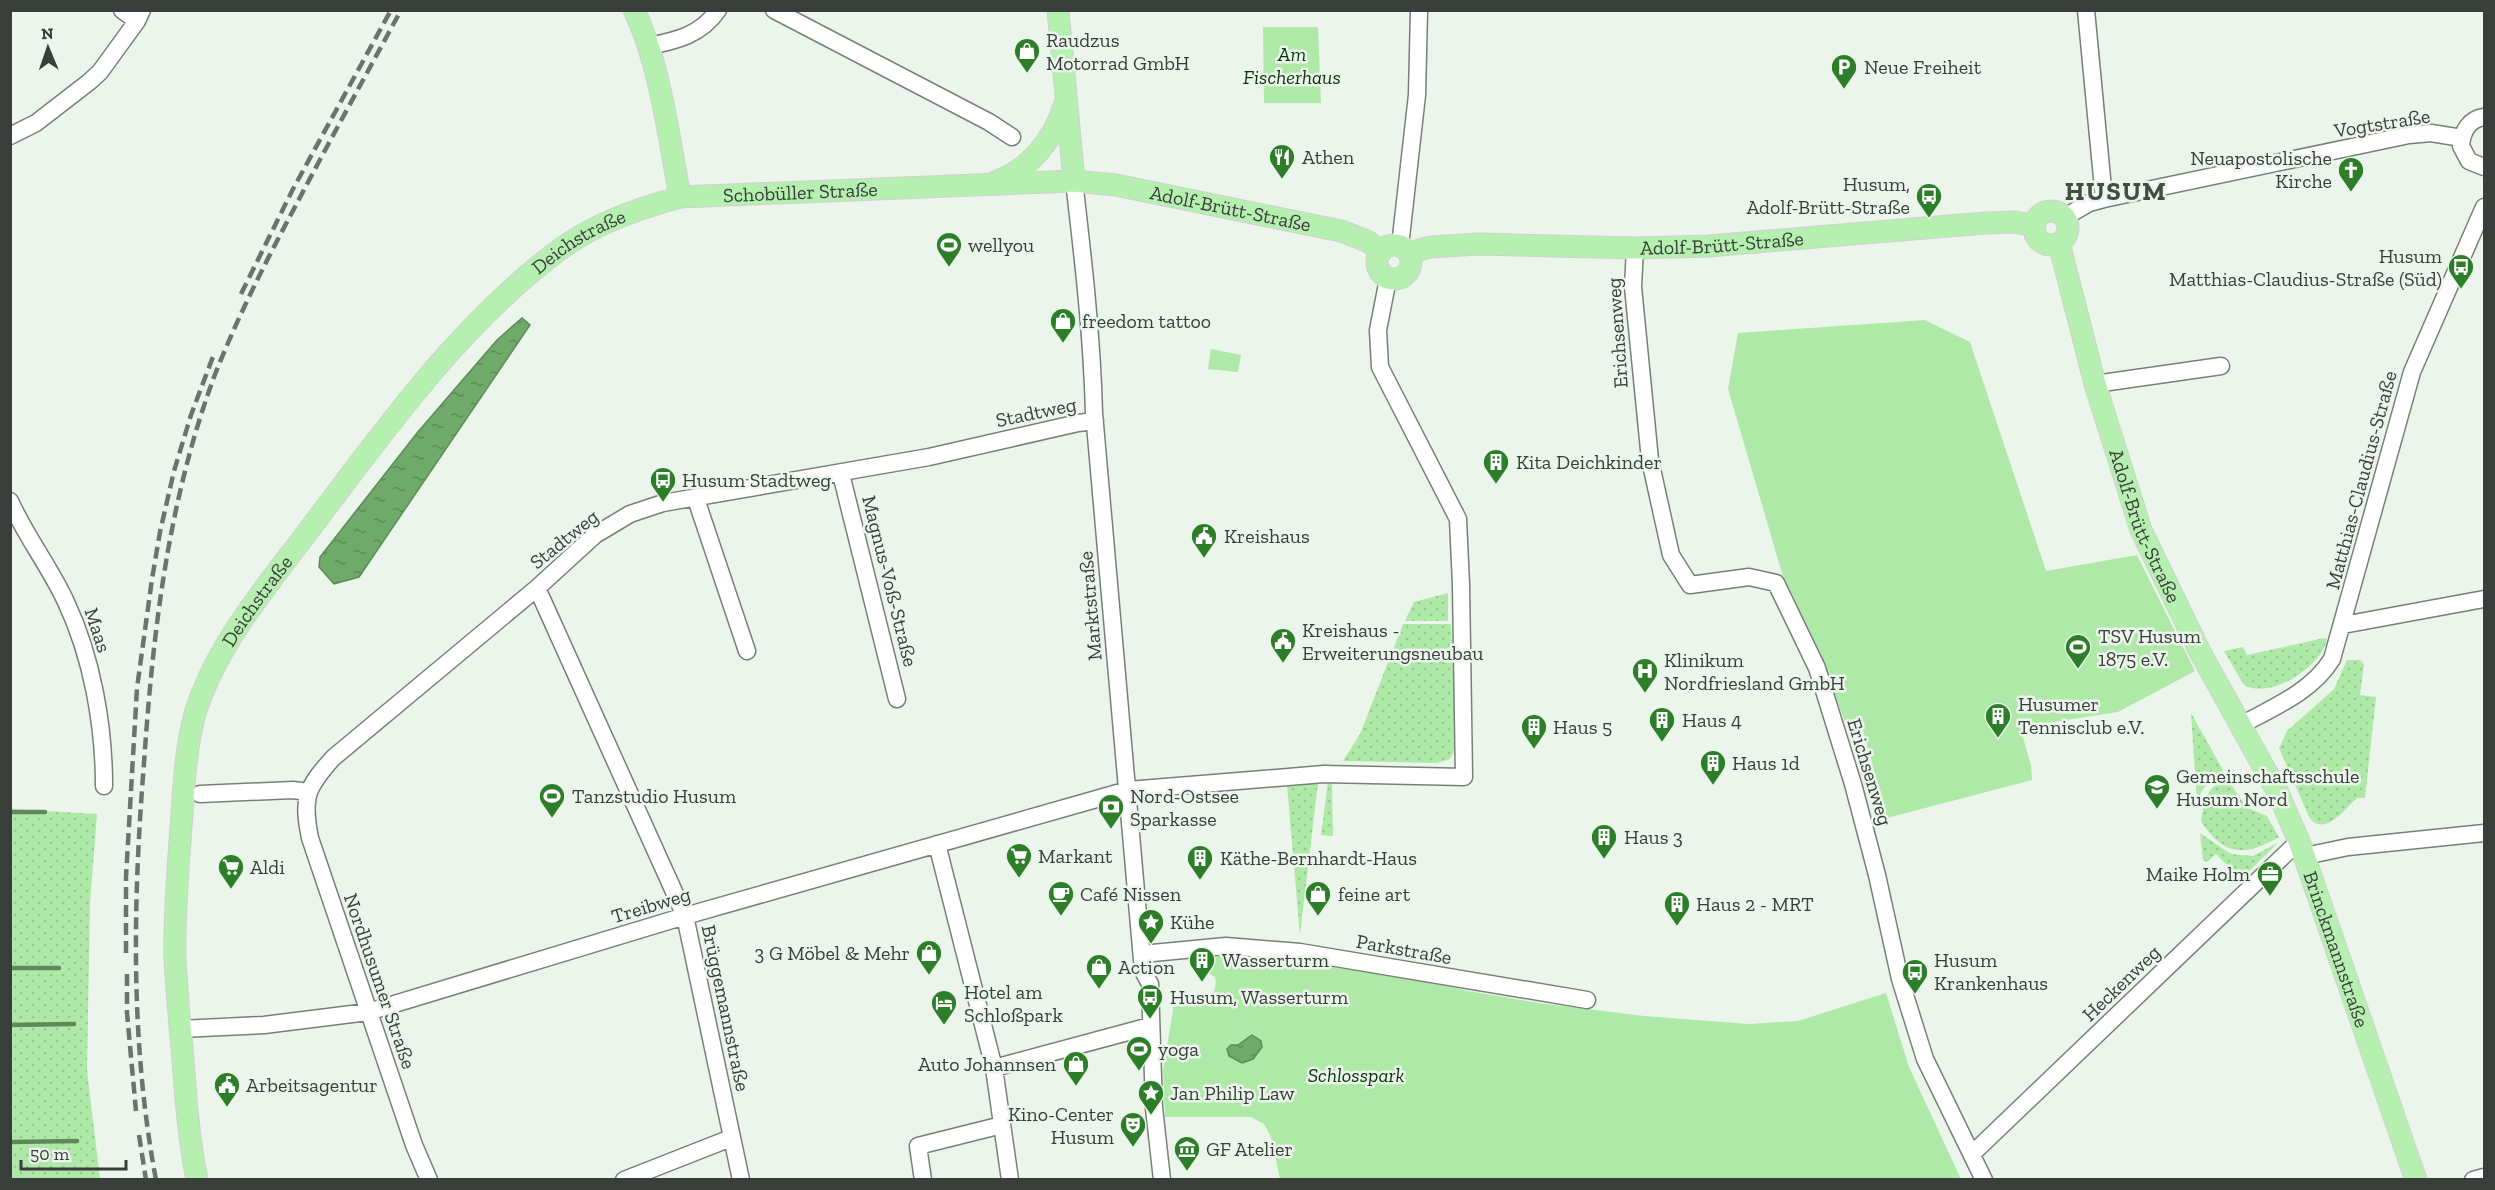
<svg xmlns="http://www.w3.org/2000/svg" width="2495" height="1190" font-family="'Zilla Slab',serif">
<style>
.grass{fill:url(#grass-dots)}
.green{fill:#aee9a8}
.water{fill:url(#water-ripples);stroke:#5e8a5b;stroke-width:1.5}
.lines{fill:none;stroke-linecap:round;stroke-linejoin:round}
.stream{stroke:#5e8a5b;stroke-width:4.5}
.minor-casing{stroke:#778076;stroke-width:19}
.major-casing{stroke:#d0d1d0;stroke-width:23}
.minor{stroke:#fff;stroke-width:16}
.major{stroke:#b5f0b0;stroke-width:21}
.rail{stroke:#6c726c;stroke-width:4.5;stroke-dasharray:12 6;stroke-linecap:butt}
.labels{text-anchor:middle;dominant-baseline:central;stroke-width:5;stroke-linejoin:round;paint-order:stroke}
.poi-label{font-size:20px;fill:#3a3e3a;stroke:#ecf5eb;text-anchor:start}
.park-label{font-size:20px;font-style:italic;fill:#073306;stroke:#ecf5eb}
.street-label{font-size:20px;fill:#3a3e3a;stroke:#ecf5eb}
.district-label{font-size:26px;font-weight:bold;letter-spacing:1.5px;fill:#454c44;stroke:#ecf5eb}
</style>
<defs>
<pattern id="grass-dots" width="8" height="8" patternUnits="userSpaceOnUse" patternTransform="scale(1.5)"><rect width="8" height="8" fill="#aee9a8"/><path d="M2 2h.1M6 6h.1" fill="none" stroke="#96c991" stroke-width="1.8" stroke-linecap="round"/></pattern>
<pattern id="water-ripples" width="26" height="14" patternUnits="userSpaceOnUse" patternTransform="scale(1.5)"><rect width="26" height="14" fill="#6eaa69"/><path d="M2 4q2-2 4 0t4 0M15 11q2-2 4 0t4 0" fill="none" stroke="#5b8c57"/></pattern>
</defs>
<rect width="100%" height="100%" fill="#ecf5eb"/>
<path class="grass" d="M1448,593v28h-43l9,-19z
M1403,624h48l5,122 -6,13 -13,4 -94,-2 17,-27z
M2324,638l3,1c-5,28 -57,61 -83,46l-20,-34 19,-4 4,8z
M2347,660h13l4,4 -4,31 16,2 -11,101h-8c-12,11 -33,40 -48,19l-30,-69 8,-17 47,-42z
M2191,713l32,57c-13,10 -21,17 -26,33z
M2226,777l20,30 21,9 12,21c-34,20 -56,19 -78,-16 4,-23 5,-31 25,-44z
M1328,782h4l1,54 -12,-1z
M1318,783l-18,152 -13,-150z
M10,809l87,5 -7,89 -3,167 13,109h-89z
M2200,833l31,21 22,2 26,-14 -38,37 -25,-25 -9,8 -4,-2z"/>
<path class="green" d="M1263,27h55l3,76h-57z
M1925,320l45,22 76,229 91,-16 58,116 -77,41 -98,15 11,38 1,15 -145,38 -25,-92 -14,5 -27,-77 -39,-81 -54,-184 10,-56z
M1211,349l30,6 -3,17 -30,-3z
M1225,956l172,18 71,17 71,12 105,13 105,8 49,-3 88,-28 23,74 52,112h-681l-9,-42 -7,-13 -13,-7h-86l-2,-46 10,-61 -1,-14 21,10h8c10,-9 17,-15 14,-29l-23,-13 4,-4z"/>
<path class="water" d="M522,318l8,7 -171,252 -25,7 -15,-17 1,-10 97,-124 80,-93z
M1252,1035l9,6 1,6 -9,12 -11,4 -13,-7 -2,-7 4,-4h7z"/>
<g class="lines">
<path class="stream" d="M10,812h35
M10,968h49
M10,1025l64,-1
M10,1142l67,-1"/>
<g class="minor-casing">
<path id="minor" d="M122,10l15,11
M774,10l215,112 23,15
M2086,10l18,189
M648,46c28,-5 53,-11 70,-36
M2484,117c-15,2 -22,15 -23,29l8,15 15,6
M10,136l26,-13 53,-41 11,-10 37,-51 5,-11
M1074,181c9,77 18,154 20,232l49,558 7,13 4,124 8,72
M2065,217l24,-14 15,-4 305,-64 22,-2 31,5
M1400,246l17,-151 2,-85
M1635,248l-2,39 17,173 21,95 19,30 59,-8 27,6 41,85 36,116 24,91 23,104 25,80 59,121
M2095,384l126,-18
M841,474l56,225
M696,499l51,152
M10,501c16,36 40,66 56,101 26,55 38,123 38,184
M537,588l148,328 56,264
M2343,625l141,-26
M2239,726c33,-18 73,-34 93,-67l80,-287 72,-165
M200,794l93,-4 15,2
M937,844l57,224 16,112
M2305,856l43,-9 136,-14
M1142,954l84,-8 74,6 287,48
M180,1029l84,-4 104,-13 317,-96 443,-126 196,-16 140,3 -3,-192 -3,-66 -78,-152 -2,-37 10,-51
M994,1068l156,-42
M1972,1154l327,-313
M429,1180l-15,-35 -104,-307c-8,-40 -4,-50 23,-80l204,-170 58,-53 35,-21 33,-11 266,-46 149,-34 17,-2
M624,1180l107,-42
M923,1180l-5,-34 84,-21
M2473,1180l11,-3"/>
</g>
<g class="major-casing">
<g id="major">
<path d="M634,10c26,54 35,128 46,187"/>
<path d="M1058,10l16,171"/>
<path d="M995,182c33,-11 59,-43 69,-76"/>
<circle cx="2051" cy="228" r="17"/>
<path id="s1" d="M2059,243l36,141 46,146 59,122 78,141 21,48 117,339"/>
<circle cx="1394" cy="262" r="17"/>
<path id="s2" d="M1409,253l21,-6 49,-3 156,4 74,-2 276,-23 30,-1 20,4"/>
<path id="s3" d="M197,1180c-8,-40 -11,-79 -14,-120 -3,-33 -6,-67 -8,-101 -1,-44 3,-89 6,-132 3,-38 4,-77 14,-113 21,-70 74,-130 117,-188 72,-95 143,-195 238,-269 38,-31 83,-47 130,-60l394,-16 42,4 225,46 26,10 15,10"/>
</g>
</g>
<use href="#minor" class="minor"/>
<use href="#major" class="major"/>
<path class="rail" d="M241,294l52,-105 98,-179
M126,953v-76l11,-189 15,-109 8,-47 14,-61 17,-56 23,-61
M127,974v39l9,98
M139,1135l7,45
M156,1180c-26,-138 -23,-278 -12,-417 9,-132 24,-261 70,-386 23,-59 52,-116 82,-172 34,-65 70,-130 105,-195"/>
</g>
<defs>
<g id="shop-pin" transform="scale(1.35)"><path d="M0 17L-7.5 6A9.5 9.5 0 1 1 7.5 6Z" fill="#2d7e29" stroke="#ecf5eb"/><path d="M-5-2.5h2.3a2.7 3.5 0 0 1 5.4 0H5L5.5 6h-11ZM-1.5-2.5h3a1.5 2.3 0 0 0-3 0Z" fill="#fff"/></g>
<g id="parking-pin" transform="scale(1.35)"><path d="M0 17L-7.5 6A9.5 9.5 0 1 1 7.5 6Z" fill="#2d7e29" stroke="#ecf5eb"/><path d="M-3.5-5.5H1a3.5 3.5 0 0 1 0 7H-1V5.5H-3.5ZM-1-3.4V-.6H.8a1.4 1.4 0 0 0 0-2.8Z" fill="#fff"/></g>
<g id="restaurant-pin" transform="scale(1.35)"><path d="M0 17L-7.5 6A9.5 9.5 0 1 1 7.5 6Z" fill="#2d7e29" stroke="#ecf5eb"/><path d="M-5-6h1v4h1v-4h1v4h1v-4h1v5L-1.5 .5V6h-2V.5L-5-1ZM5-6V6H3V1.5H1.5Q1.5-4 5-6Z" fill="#fff"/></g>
<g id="church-pin" transform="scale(1.35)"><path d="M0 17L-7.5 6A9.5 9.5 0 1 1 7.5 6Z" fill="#2d7e29" stroke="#ecf5eb"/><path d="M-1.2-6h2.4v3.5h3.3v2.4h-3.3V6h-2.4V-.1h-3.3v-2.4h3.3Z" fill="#fff"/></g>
<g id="bus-pin" transform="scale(1.35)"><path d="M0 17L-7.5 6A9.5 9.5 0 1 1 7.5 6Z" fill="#2d7e29" stroke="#ecf5eb"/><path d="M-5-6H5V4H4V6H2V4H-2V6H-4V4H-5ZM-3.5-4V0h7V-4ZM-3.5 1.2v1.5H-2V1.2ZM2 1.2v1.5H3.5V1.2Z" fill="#fff"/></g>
<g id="stadium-pin" transform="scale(1.35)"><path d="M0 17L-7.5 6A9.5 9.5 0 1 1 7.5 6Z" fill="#2d7e29" stroke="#ecf5eb"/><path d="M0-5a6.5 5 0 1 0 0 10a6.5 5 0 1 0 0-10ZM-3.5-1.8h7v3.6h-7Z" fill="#fff"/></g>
<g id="building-pin" transform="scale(1.35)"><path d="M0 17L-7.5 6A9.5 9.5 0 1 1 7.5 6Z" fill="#2d7e29" stroke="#ecf5eb"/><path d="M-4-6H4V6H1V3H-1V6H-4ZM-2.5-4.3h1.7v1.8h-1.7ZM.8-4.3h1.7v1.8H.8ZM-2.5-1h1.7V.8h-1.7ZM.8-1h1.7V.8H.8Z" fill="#fff"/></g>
<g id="civic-pin" transform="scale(1.35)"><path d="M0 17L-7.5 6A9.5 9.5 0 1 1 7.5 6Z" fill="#2d7e29" stroke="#ecf5eb"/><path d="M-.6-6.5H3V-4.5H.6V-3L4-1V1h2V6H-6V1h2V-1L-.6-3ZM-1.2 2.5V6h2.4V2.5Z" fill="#fff"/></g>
<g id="hospital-pin" transform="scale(1.35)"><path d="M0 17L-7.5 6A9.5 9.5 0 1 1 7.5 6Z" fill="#2d7e29" stroke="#ecf5eb"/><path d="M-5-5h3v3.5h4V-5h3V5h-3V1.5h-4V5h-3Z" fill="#fff"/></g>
<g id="school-pin" transform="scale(1.35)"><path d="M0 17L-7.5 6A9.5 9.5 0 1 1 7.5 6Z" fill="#2d7e29" stroke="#ecf5eb"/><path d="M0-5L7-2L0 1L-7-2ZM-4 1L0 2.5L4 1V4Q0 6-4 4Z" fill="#fff"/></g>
<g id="bank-pin" transform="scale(1.35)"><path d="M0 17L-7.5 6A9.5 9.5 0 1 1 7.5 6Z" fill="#2d7e29" stroke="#ecf5eb"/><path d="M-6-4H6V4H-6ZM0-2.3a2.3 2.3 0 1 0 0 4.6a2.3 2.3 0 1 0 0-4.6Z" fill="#fff"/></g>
<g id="supermarket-pin" transform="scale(1.35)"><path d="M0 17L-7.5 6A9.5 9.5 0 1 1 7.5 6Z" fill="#2d7e29" stroke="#ecf5eb"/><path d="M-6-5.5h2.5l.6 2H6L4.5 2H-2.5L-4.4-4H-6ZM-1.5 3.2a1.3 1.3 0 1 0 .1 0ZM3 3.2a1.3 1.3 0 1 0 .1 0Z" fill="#fff"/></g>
<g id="office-pin" transform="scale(1.35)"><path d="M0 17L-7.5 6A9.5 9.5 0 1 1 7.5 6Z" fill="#2d7e29" stroke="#ecf5eb"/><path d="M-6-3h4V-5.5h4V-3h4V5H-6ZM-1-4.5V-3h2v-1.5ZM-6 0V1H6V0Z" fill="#fff"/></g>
<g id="cafe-pin" transform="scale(1.35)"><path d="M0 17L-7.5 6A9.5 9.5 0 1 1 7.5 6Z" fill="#2d7e29" stroke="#ecf5eb"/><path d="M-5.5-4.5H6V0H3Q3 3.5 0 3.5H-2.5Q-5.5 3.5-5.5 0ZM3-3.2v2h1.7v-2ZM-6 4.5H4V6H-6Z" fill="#fff"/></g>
<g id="sight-pin" transform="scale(1.35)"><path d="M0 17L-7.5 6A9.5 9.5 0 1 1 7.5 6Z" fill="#2d7e29" stroke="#ecf5eb"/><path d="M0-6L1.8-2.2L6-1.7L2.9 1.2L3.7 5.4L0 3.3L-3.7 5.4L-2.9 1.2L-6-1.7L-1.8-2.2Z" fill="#fff"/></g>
<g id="hotel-pin" transform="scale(1.35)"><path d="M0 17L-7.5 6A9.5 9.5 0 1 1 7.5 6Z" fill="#2d7e29" stroke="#ecf5eb"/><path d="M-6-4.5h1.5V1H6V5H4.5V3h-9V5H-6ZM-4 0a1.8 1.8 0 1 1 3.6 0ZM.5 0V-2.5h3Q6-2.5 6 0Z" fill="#fff"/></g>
<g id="theatre-pin" transform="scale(1.35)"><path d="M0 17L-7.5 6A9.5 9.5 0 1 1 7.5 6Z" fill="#2d7e29" stroke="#ecf5eb"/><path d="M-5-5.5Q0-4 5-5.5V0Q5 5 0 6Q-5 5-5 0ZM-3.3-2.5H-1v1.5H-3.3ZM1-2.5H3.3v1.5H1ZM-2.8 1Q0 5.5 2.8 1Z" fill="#fff"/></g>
<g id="museum-pin" transform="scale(1.35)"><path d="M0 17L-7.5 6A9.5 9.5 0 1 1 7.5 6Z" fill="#2d7e29" stroke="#ecf5eb"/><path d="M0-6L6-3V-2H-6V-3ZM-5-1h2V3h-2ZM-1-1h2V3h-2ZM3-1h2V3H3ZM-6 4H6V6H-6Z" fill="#fff"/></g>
</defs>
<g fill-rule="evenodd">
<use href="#shop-pin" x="1027" y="51"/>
<use href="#parking-pin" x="1844" y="67"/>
<use href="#restaurant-pin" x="1282" y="157"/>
<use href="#church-pin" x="2351" y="170"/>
<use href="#bus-pin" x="1929" y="196"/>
<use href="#stadium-pin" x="949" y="245"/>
<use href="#bus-pin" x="2461" y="267"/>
<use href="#shop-pin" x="1063" y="321"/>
<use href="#building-pin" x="1496" y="462"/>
<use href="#bus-pin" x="663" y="480"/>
<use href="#civic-pin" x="1204" y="536"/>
<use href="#civic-pin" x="1283" y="641"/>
<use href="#stadium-pin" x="2078" y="647"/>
<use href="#hospital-pin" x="1645" y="671"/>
<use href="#building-pin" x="1998" y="716"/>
<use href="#building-pin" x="1662" y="720"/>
<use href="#building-pin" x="1534" y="727"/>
<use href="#building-pin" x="1713" y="763"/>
<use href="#school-pin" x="2157" y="787"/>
<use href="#stadium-pin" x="552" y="796"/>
<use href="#bank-pin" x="1111" y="807"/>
<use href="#building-pin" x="1604" y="837"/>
<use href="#supermarket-pin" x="1019" y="856"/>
<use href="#building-pin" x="1200" y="858"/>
<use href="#supermarket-pin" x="231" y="867"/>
<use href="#office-pin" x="2270" y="874"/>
<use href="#cafe-pin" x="1061" y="894"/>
<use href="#shop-pin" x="1318" y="894"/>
<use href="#building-pin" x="1677" y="904"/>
<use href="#sight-pin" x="1151" y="922"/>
<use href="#shop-pin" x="929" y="953"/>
<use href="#building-pin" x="1202" y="960"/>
<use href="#shop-pin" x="1099" y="967"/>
<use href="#bus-pin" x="1915" y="972"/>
<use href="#bus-pin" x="1150" y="997"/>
<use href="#hotel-pin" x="944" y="1003"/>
<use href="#stadium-pin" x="1139" y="1049"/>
<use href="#shop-pin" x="1076" y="1064"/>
<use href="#civic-pin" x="227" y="1085"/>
<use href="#sight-pin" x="1151" y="1093"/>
<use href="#theatre-pin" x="1133" y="1125"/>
<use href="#museum-pin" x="1187" y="1149"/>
</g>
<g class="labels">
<g class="poi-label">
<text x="1046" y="40">Raudzus<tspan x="1046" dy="23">Motorrad GmbH</tspan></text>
<text x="1864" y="67">Neue Freiheit</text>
<text x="1302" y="157">Athen</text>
<text x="2332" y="158" text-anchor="end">Neuapostolische<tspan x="2332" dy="23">Kirche</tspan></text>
<text x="1910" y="184" text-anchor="end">Husum,<tspan x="1910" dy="23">Adolf-Brütt-Straße</tspan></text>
<text x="968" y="245">wellyou</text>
<text x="2442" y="256" text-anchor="end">Husum<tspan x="2442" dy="23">Matthias-Claudius-Straße (Süd)</tspan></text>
<text x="1082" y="321">freedom tattoo</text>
<text x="1516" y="462">Kita Deichkinder</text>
<text x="682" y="480">Husum Stadtweg</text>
<text x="1224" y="536">Kreishaus</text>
<text x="1302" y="630">Kreishaus -<tspan x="1302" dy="23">Erweiterungsneubau</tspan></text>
<text x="2098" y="636">TSV Husum<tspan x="2098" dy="23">1875 e.V.</tspan></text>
<text x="1664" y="660">Klinikum<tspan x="1664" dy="23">Nordfriesland GmbH</tspan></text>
<text x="2018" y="704">Husumer<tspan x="2018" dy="23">Tennisclub e.V.</tspan></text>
<text x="1682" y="720">Haus 4</text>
<text x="1553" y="727">Haus 5</text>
<text x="1732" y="763">Haus 1d</text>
<text x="2176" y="776">Gemeinschaftsschule<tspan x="2176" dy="23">Husum Nord</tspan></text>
<text x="572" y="796">Tanzstudio Husum</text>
<text x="1130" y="796">Nord-Ostsee<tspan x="1130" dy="23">Sparkasse</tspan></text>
<text x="1624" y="837">Haus 3</text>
<text x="1038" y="856">Markant</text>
<text x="1220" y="858">Käthe-Bernhardt-Haus</text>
<text x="250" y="867">Aldi</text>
<text x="2250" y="874" text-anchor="end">Maike Holm</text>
<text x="1080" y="894">Café Nissen</text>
<text x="1338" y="894">feine art</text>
<text x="1696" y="904">Haus 2 - MRT</text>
<text x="1170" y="922">Kühe</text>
<text x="910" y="953" text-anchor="end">3 G Möbel &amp; Mehr</text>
<text x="1222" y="960">Wasserturm</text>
<text x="1934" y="960">Husum<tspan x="1934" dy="23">Krankenhaus</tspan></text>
<text x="1118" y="967">Action</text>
<text x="964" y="992">Hotel am<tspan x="964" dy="23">Schloßpark</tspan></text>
<text x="1170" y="997">Husum, Wasserturm</text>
<text x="1158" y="1049">yoga</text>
<text x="1056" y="1064" text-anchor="end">Auto Johannsen</text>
<text x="246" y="1085">Arbeitsagentur</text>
<text x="1170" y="1093">Jan Philip Law</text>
<text x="1114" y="1114" text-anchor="end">Kino-Center<tspan x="1114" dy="23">Husum</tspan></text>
<text x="1206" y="1149">GF Atelier</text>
</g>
<g class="park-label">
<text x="1292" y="54">Am<tspan x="1292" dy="23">Fischerhaus</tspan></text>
<text x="1356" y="1075">Schlosspark</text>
</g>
<g class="street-label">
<text transform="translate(2382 123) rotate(-9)">Vogtstraße</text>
<text stroke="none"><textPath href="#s3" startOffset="1316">Schobüller Straße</textPath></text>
<text stroke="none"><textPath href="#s3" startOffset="1749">Adolf-Brütt-Straße</textPath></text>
<text stroke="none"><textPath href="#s2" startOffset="314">Adolf-Brütt-Straße</textPath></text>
<text stroke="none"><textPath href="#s3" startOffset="1084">Deichstraße</textPath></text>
<text transform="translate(1617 333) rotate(-94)">Erichsenweg</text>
<text transform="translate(1036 412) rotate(-12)">Stadtweg</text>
<text transform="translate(2361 480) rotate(-75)">Matthias-Claudius-Straße</text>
<text stroke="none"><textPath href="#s1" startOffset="296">Adolf-Brütt-Straße</textPath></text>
<text transform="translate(564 539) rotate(-39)">Stadtweg</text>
<text transform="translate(890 581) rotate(76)">Magnus-Voß-Straße</text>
<text stroke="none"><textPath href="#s3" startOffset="598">Deichstraße</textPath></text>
<text transform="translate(1090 606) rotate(-95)">Marktstraße</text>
<text transform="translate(98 630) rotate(72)">Maas</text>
<text transform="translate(1870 772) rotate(73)">Erichsenweg</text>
<text transform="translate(651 905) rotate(-17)">Treibweg</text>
<text transform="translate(1404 949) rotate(10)">Parkstraße</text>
<text stroke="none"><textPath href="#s1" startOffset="762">Brinckmannstraße</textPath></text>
<text transform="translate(380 981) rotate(71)">Nordhusumer Straße</text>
<text transform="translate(2121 983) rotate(-44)">Heckenweg</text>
<text transform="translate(726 1008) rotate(78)">Brüggemannstraße</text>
</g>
<g class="district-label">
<text x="2116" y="191">HUSUM</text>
</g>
</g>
<rect width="2495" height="1190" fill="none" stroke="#3a3e3a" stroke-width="24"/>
<g transform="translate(48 48) rotate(358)" stroke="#ecf5eb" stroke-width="4.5" paint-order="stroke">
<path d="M0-4.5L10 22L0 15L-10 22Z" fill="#3a3e3a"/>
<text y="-9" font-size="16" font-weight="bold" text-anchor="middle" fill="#3a3e3a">N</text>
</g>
<path d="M21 1160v9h105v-9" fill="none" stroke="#3a3e3a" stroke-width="3"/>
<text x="30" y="1160" font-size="18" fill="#3a3e3a" stroke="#ecf5eb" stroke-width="4.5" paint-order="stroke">50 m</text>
</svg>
